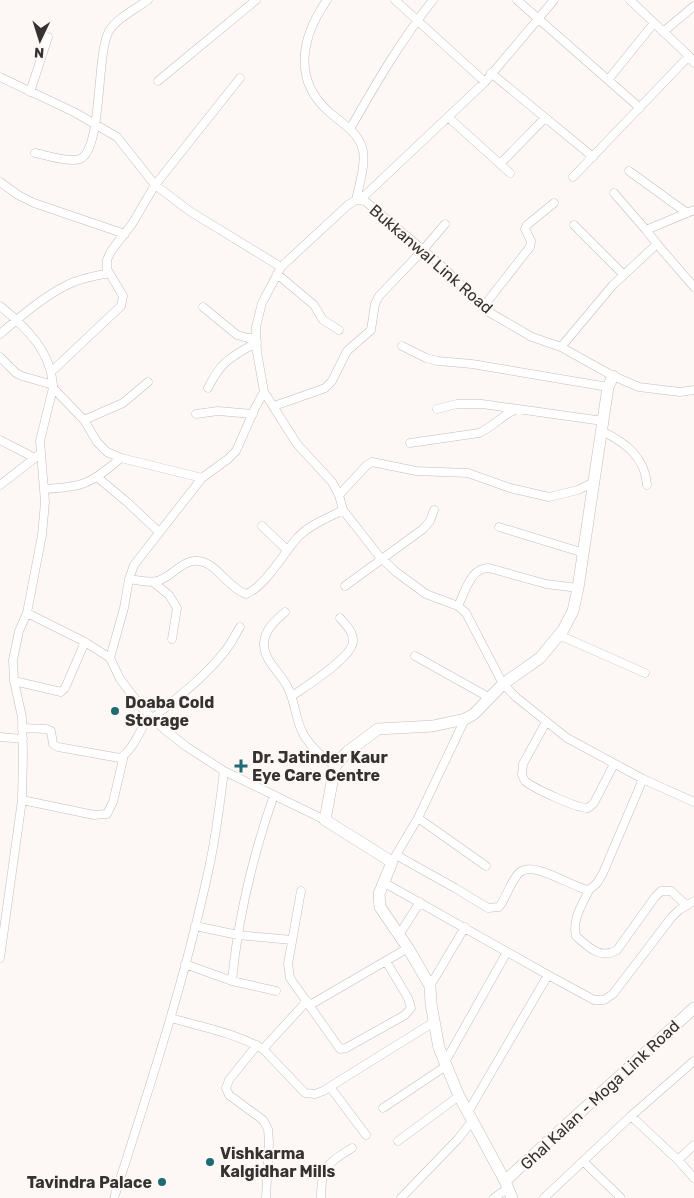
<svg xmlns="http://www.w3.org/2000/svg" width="694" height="1198" font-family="Rubik,sans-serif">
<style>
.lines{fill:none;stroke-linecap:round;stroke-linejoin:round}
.street-casing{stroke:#c2bebb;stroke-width:9}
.secondary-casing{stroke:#c2bebb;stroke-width:12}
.street{stroke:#fff;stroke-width:8}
.secondary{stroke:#fff;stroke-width:11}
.poi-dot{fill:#206b71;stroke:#fdf8f5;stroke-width:2}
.labels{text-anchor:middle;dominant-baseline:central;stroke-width:4.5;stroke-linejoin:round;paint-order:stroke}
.street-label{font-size:16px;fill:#353332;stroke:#fdf8f5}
.poi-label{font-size:16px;font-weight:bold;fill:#353332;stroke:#fdf8f5;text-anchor:start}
</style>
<rect width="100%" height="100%" fill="#fdf8f5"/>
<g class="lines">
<g class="street-casing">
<path id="street" d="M327,0c-25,36 -35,78 1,111 12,11 29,20 34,36 5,13 -3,39 -6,53
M395,0l90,82
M517,0l123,108
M630,0l59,56 5,7
M663,32l31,-26
M491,73l102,84
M0,77l74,35 43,25 38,48 36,27 90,55 67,-62 8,-5 9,1 77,65 45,45 45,26 29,10 52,29 26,11 41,5 14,-2
M608,80l46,-57
M158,81l98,-81
M30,92l18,-55
M448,117l62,56
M350,129c25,-44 51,-89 83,-129
M35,153c11,2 35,10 45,6 23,-10 16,-106 29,-128 8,-13 27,-22 39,-31
M500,164l45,-46
M629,171l58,42
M573,177l116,-121
M0,182l18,13 16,8 91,31
M614,193l32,37
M360,200l125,-118 69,-82
M574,225l49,49
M657,244l37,43
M281,267l-19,36 -6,24 1,25 7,40 33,52 35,38 7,13 4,15 36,46 17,16 30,22 32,12 8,7 37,71 14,14 50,40 76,41 51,23
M277,274l37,31 9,15 16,10
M0,306c26,21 52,46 53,82l-13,53 5,61 -3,33 -15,78 58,29 25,16 10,21 22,29 23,22 22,17 37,24 101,49
M203,307l34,28 11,3 8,-1
M483,307l47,-60 1,-6 -6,-12 2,-4 27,-22
M0,334c21,-18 43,-37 67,-49 13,-7 28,-9 42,-12
M402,346l24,12 12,3 34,3 136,23
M561,347l51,-61 45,-42 -11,-14 48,-20
M0,357l16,16 6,3 31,9
M51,372l70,-66 2,-10 -16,-27v-9l4,-9 21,-27 23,-39 85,-107
M53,388l31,32 13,22 10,10 14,6 81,20
M208,388c14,-28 22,-30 49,-46
M274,406l43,-15 8,-3 7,-7 15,-30 24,-21 4,-26 4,-8 44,-46 22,-26
M437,409l20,-5h25l121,17
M196,414l22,-3 35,3
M84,420l39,-17 25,-21
M602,431c24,12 43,26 45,54
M0,440l35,18
M410,443l69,-10c14,-6 24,-19 38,-24
M97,477l30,25 32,30
M0,485l40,-31
M44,489c40,-2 46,-5 77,-31
M339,495l28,-30 5,-3 44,9 52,2 42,15 39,9 29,-7 16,-8
M262,526l25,24
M499,527l85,26
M129,579c10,1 23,5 31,1 13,-5 24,-21 38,-19 18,1 30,27 48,33 19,-7 38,-42 53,-58 12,-12 29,-18 44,-26
M153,582l16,13 8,13 -5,31
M345,586l78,-57 7,-8 4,-11
M458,606c7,-14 13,-39 31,-38l57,16 32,4
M285,612c-9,8 -20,17 -21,31 -1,17 16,29 23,43 9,16 8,36 18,51 8,12 18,21 30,29
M559,635l86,38
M415,656l75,42
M110,658l14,-50 5,-29 5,-14 68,-87 26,-19 8,-8 19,-43 9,-16
M14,681l47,11 4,-4 20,-46
M292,696c13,-9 61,-39 61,-55 0,-10 -7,-16 -13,-23
M153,718c25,-21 52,-41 72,-67 6,-7 10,-16 15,-24
M546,722l-23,42 -1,10c1,3 1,4 3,7 8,7 53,28 63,27l6,-5 20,-39
M22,728l24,1 5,2 2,13 5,3 62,11c12,-6 22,-31 29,-43
M0,737l23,2
M22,800l72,15 13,-1 6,-12 11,-47
M418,818l68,48
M396,855l59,33 33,20 11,-1c8,-10 11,-25 20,-34 14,-14 53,15 70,17l8,-7 6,-10 40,-94
M393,860l25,-42 47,-99
M383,882l165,93 -80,137
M589,890c-7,15 -17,29 -13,46 12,11 25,24 41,14l38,-53 6,-6h10l15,14
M301,891l-13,73 2,14 50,71 6,-1 59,-33 6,-7 -3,-10 -22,-37
M195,926l43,9 54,5
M399,935l21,-33
M0,958l22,-158 1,-47 -1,-36 -8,-36 -1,-21 6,-29 8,-18
M185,964l47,17 44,10
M548,975l46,25h10l9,-6 58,-76 8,-8 15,-9
M232,981c6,-63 21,-126 42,-186
M430,986l35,-59
M310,1005l98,-57
M171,1018c31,9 64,15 92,31l42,44 10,1 8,-3 111,-69
M257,1045l-28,35 -3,8 3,7 34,25 5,9 1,13 -3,56
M263,1049l44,-48
M445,1062l62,-110
M330,1087l36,48
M383,1108l63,-42
M631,1116l47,44 16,18
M398,1141l61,-45
M678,1160l16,-15
M583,1161l38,37
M114,1198c35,-109 71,-218 95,-330 7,-32 11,-65 15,-97
M321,1198c0,-32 6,-34 31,-50
M401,1198l57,-59 14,-18
M494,1198l14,-10
M544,1198l87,-82 63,-55"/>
</g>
<g class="secondary-casing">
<path id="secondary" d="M505,1181l189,-173
M512,1198l-7,-17 -46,-85 -20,-48 -8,-44 -1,-18 -22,-38 -28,-41 -1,-13 13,-32 -67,-42 10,-54 12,-14 31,-23 55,-3 32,-7 9,-5 29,-30 37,-26 23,-28 10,-19 5,-23 30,-201 5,-11"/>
</g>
<use href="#street" class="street"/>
<use href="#secondary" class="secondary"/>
</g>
<g class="poi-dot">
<circle cx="115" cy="711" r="5"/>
<path d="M238.5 758.5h5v5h5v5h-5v5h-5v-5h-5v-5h5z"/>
<circle cx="210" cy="1162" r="5"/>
<circle cx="162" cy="1182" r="5"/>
</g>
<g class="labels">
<g class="street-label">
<text transform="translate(431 259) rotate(41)">Bukkanwal Link Road</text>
<text transform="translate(600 1095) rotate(-43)">Ghal Kalan - Moga Link Road</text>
</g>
<g class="poi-label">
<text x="125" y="702">Doaba Cold<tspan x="125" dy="18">Storage</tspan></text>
<text x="252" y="757">Dr. Jatinder Kaur<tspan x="252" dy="18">Eye Care Centre</tspan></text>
<text x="220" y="1153">Vishkarma<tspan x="220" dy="18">Kalgidhar Mills</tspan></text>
<text x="152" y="1182" text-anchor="end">Tavindra Palace</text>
</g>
</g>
<g transform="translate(40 40) rotate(184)" stroke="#fdf8f5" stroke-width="4" paint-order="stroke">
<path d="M0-4L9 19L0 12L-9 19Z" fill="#353332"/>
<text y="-8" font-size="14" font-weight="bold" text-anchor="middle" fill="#353332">N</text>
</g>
</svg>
